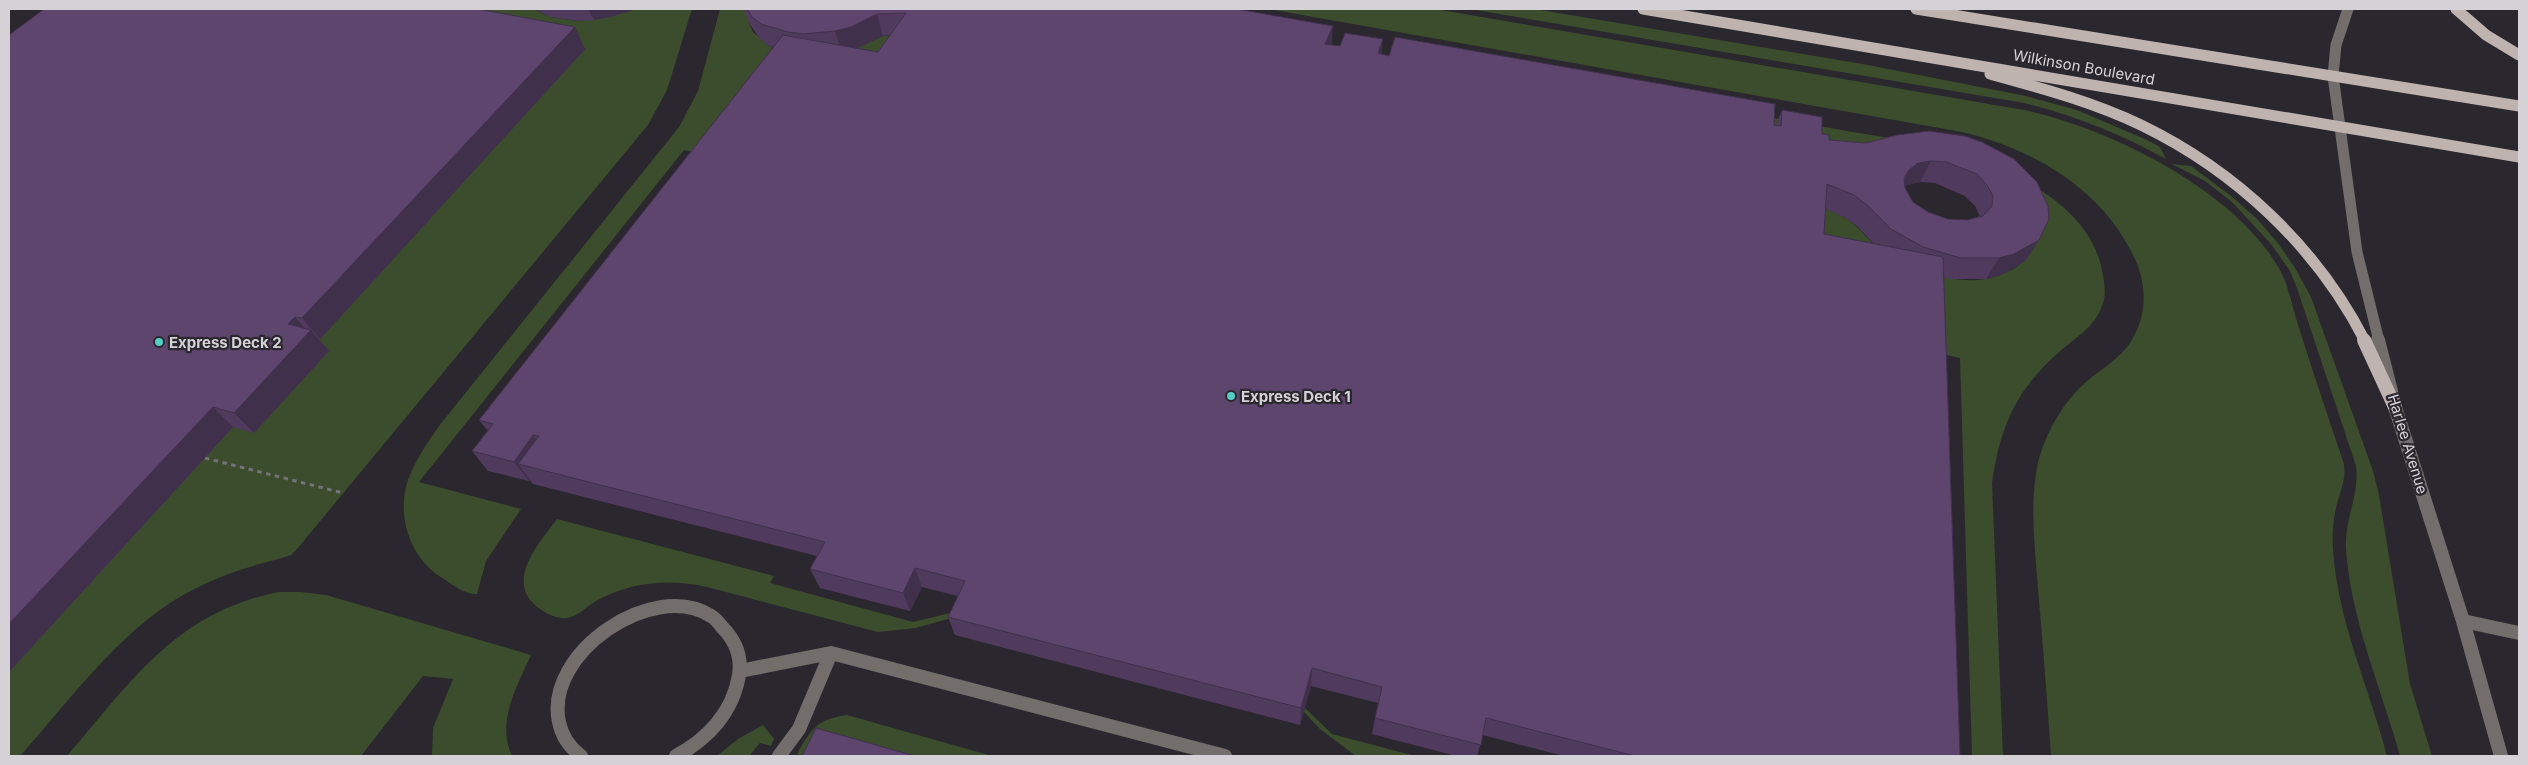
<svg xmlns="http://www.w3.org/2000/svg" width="2528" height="765" font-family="Inter,sans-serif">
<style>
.green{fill:#3b4d2d}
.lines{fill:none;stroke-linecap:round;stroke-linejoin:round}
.path{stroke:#767279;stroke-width:3;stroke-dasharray:4.5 4.5;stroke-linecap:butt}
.minor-far1{stroke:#736e6c;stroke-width:11}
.minor{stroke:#736e6c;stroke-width:14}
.major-far1{stroke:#beb3af;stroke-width:11}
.major{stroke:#beb3af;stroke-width:14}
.wall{fill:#503b5e;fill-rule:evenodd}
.shaded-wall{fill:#41304c}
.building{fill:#5d456d;stroke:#41304c;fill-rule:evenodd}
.poi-dot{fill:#55cec6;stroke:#2b272e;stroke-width:2}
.labels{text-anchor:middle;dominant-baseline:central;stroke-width:4.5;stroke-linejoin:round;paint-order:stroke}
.street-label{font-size:15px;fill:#d5d2d7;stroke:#2b272e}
.poi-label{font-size:15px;font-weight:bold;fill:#d5d2d7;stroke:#2b272e;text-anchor:start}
</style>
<rect width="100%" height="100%" fill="#2b272e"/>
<path class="green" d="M461,9h73l16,8 28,4 31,-4 27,-8h56l-25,81 -19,35 -351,424 -6,6 -9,3c-44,11 -85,25 -122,52 -54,39 -96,97 -140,146h-11v-85l304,-334 7,2 265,-290z
M720,9h30l-1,14 4,9 16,14 12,5 76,-3 26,-12 29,-2 -199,122 -29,-6 -265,332 102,27 -35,52 -9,33c-12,1 -25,-10 -35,-16 -32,-20 -46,-62 -34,-98 7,-19 19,-37 31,-54l240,-299 19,-36z
M1268,9h167l589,101c87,19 211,80 256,160 10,19 13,41 20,61 14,44 29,89 44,133 2,16 -3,25 -7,40 -4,15 -5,30 -4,46 5,72 36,137 54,206h-336c-4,-56 -8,-112 -13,-167 -3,-42 -9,-85 0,-126 7,-29 25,-61 48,-81 16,-14 37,-25 47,-44 16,-29 13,-59 -2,-87 -33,-65 -101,-103 -169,-119z
M1470,9h65l333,56 158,31 51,14 70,30 13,7 6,12c-45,-25 -92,-44 -142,-56z
M1694,104c47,8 95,17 142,25 35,7 78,11 111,21 57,17 135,49 153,112 3,13 8,31 2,44 -8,22 -27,32 -43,46 -43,38 -59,75 -67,131l11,273h-31l-12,-398 -27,-6 -118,-96 2,-50c14,5 30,10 40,21 8,7 13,15 21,22 7,5 16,8 24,12 33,16 70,28 105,11 20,-9 29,-23 28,-44l-149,-72z
M2172,164l19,2 40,30 25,22 22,25 17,25 16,29 62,174 6,24 31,189 22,72h-32c-19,-69 -49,-135 -54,-207 -2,-29 14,-55 10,-83l-59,-178 -7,-17 -19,-27 -39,-42 -27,-21z
M557,519l217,57 -4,7 143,39 54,-13 -2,5 -49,14 -38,4 -171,-45c-37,-9 -78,-5 -111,14 -9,5 -20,17 -30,17 -11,1 -23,-6 -31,-13 -29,-26 5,-63 22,-86z
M279,592h22l25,3 205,60c-14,31 -35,67 -19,101h-80l1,-28 20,-49 -30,-3 -62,80h-294c64,-74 109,-144 212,-164z
M1305,708l27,26 83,22h-59l-36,-27 -16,-17z
M847,715l145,41h-188l-7,-2c15,-26 19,-34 50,-39z
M763,725l11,14 -3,7 -11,-3 -11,13h-32l21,-17z"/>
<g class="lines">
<path class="path" d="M205,458l138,35"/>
<path class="minor-far1" d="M2348,9l-12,36 -3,31 24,176 22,89"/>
<path class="minor" d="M2378,340l17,67 68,214 38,135
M2463,621l56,12
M740,671l91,-18 394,103
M581,756c-12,-9 -19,-19 -22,-34 -15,-69 94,-143 152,-106 4,2 8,7 11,11 13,13 20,29 17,48 -6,37 -31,64 -63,81
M779,756l20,-27 32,-76"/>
<path class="major-far1" d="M1643,9l876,148
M1916,9l603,97
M2456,9l30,26 33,20
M1990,74c51,14 103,28 151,51 95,46 176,122 224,216"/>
<path class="major" d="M2364,340l31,67"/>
</g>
<path class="wall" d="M535,9h101l-26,8 -16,3 -16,1 -28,-4z
M744,9h493l95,36 50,9 394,71 6,-15 40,24 7,6 37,3 99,-7 74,104 -14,21 -24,14 -15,4h-37l-5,-2 16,479h-396l-81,-21 -6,21h-21l-84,-22 3,-16 3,-15 -67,-17 -11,39 -345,-90 -7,-18 10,-21 -36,-9 -12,24 -90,-23 -10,-19 7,-13 -284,-72 -3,-4 -1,1 -41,-10 -16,-20 16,-20 -9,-11 294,-373 -4,-1 -9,-7 -11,-16zM890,35l-12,17 -21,-4 26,-12zM1920,182l15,1 30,13 10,10 5,10 -13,4 -19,-1 -20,-7 -15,-10 -8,-14v-1l2,-2zM1826,209l18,8 13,9 17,18 -50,-10z
M9,35l576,14 -265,290h-1l10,12 -75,82 -21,-6 -224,245z"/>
<path class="shaded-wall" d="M588,9h48l-26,8 -16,3z
M877,14l6,22 -26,12 -15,5 -7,-22z
M1333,26l-1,21 -7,-3z
M575,27l10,22 -265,290 -18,-21z
M1383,39l-2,22 -3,-8z
M1931,161l-11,21 -13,3 -9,6 11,-21 9,-7z
M2039,240l-14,21 -24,14 -15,4 13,-21z
M295,317l14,16 2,-3 18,21 -75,82 -20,-20 54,-89z
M213,407l20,20 -224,245v-48z
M533,435l15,20 -30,9 12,16 -1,1 -15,-19z
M915,568l7,19 -12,24 -7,-18z
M1312,668l-1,18 -11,39 1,-17z"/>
<path class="building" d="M44,9h434l97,18 -273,291 -7,-1 -7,7 23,6 -77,83 -21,-6 -204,217v-589z
M747,9h490l96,17 -8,18 15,2 5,-13 38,6 -5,14 11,3 6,-19 380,67 -1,21 7,1 1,-16 40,7v17l7,1v5l37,3 31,-8 32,-4 36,5 17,6 32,17 23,23 11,24 1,13 -10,21 -25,14 -15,4h-38l-38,-11 -32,-18 -24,-24 -13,-10 -27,-11 -3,50 119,23 17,499h-325l-149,-38 -5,27 -106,-27 7,-31 -70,-19 -11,40 -353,-91 17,-36 -50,-13 -12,25 -93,-24 15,-27 -307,-78 21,-28 -6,-1 -19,27 -42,-11 21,-27 -14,-4 304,-385 95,17 28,-39 -29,1 -26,13 -16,4 -32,3 -15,-2 -27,-8 -9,-7zM1931,161l15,1 31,12 10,11 6,11 -1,10 -9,10 -16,4 -19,-1 -20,-7 -15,-10 -8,-14 -1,-10 5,-8 9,-7z
M816,728l99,28h-113z"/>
<g class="poi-dot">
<circle cx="159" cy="342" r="5"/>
<circle cx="1231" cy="396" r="5"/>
</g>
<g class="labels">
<g class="street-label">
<text transform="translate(2084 67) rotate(10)">Wilkinson Boulevard</text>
<text transform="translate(2408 444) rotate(73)">Harlee Avenue</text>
</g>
<g class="poi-label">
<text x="169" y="342">Express Deck 2</text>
<text x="1241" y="396">Express Deck 1</text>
</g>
</g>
<rect width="2528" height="765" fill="none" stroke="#d5d2d7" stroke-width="20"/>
</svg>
